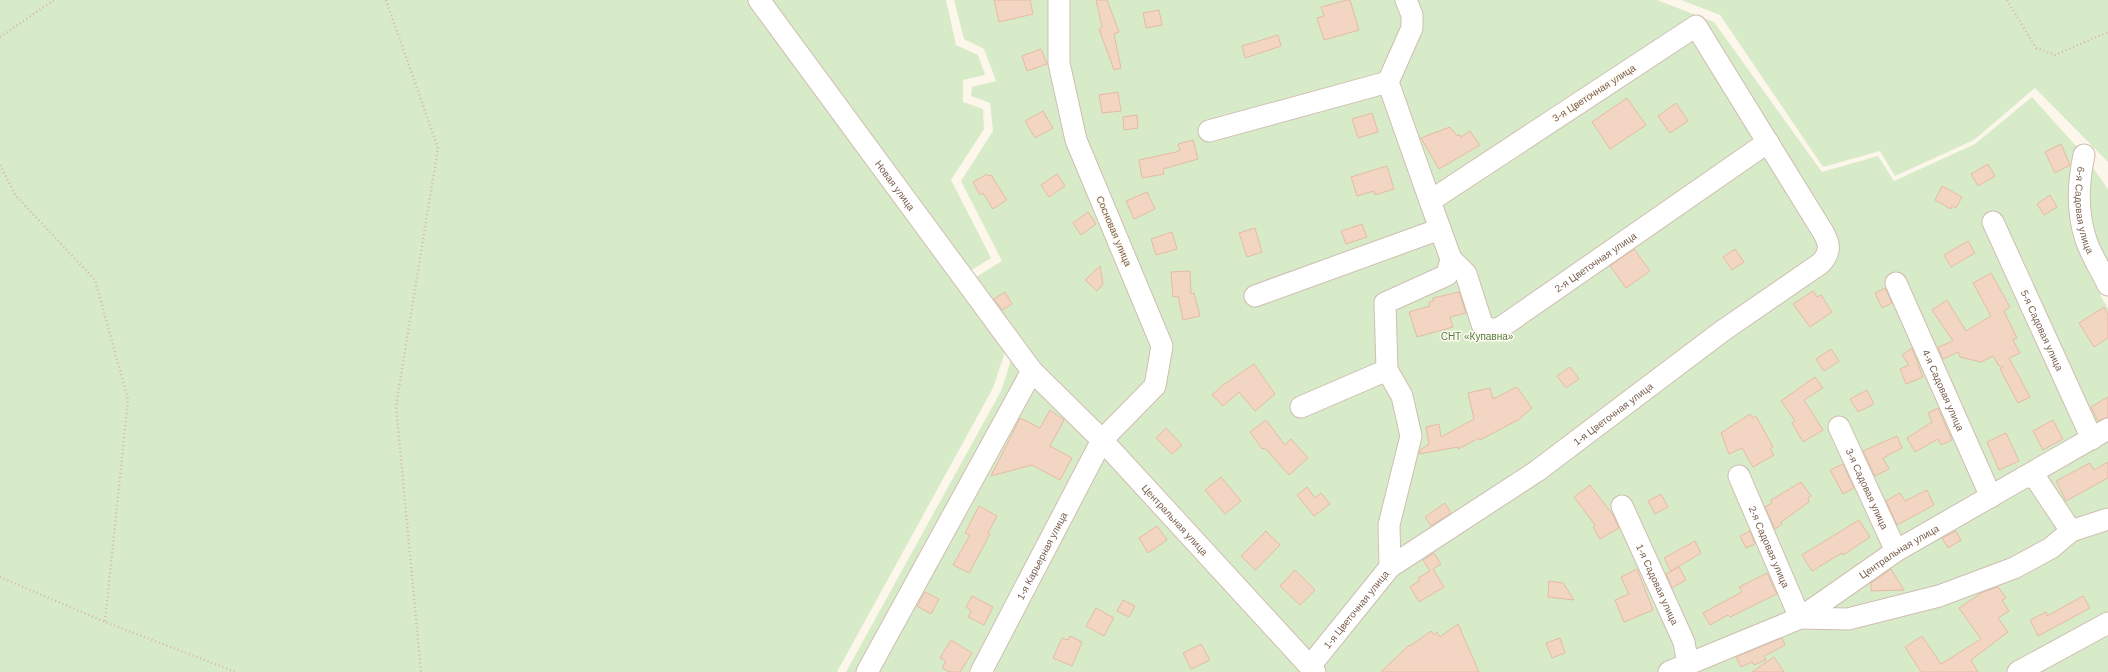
<svg xmlns="http://www.w3.org/2000/svg" width="2108" height="672" font-family="Arial,sans-serif">
<style>
.green{fill:#d7ebc9}
.building{fill:#f2d5c3;stroke:#e4bca3}
.lines{fill:none;stroke-linecap:round;stroke-linejoin:round}
.minor-casing{stroke:#cfbeb0;stroke-width:23}
.path{stroke:#d7b9a5;stroke-width:2.5;stroke-dasharray:1 3;stroke-linecap:butt}
.minor{stroke:#fff;stroke-width:21}
.labels{text-anchor:middle;dominant-baseline:central;stroke-width:3;stroke-linejoin:round;paint-order:stroke}
.street-label{font-size:10px;fill:#785d4d;stroke:#fffaf2}
.park-label{font-size:10px;fill:#567e45;stroke:#fffaf2}
</style>
<rect width="100%" height="100%" fill="#fcf6eb"/>
<path class="green" d="M0,0h749l256,352 -12,36 -156,284h-837z
M762,0h184l10,45 22,10 7,20 -22,5v22l20,7 1,20 -33,51 40,78 -26,16z
M954,0h703l57,22 108,150 56,-16 16,25 81,-37 57,-47 52,58 24,34v102l-8,4 8,13v364h-1262l155,-281 13,-40 -38,-74 26,-16 -41,-80 32,-50 -3,-28 -19,-7 1,-9 24,-6 -12,-32 -20,-10z
M1681,0h427v162l-73,-74 -61,52 -79,36 -15,-25 -57,16 -103,-152z"/>
<path class="building" d="M994,0h36l3,14 -34,8z
M1096,0h11l12,32 -5,2 7,34 -7,2 -15,-41 3,-2z
M1347,0h3l9,30 -35,10 -7,-22 7,-2 -3,-9z
M1159,10l3,15 -16,3 -3,-15z
M1278,35l3,11 -36,12 -3,-12z
M1041,49l6,15 -20,7 -5,-15z
M1118,92l3,19 -19,2 -3,-18z
M1627,98l19,27 -36,24 -18,-27z
M1676,103l12,18 -18,12 -12,-17z
M1043,111l10,17 -18,10 -10,-17z
M1372,113l6,19 -20,6 -6,-19z
M1137,115l1,13 -14,2 -1,-13z
M1450,127l7,9 2,-2 2,3 9,-6 10,14 -41,24 -18,-31z
M1193,140l5,19 -35,10 1,5 -22,4 -3,-18 37,-8 4,-2 -2,-6z
M2061,144l9,21 -15,8 -10,-21z
M1988,164l7,12 -17,10 -7,-12z
M1387,166l7,23 -19,6 -1,-4 -17,5 -6,-19z
M987,174l2,2 2,-1 16,25 -14,9 -10,-16 -3,2 -7,-13z
M1057,174l8,12 -16,11 -8,-12z
M1942,186l20,11 -6,11 -4,-2 -1,3 -16,-9z
M1147,192l8,17 -21,10 -8,-18z
M2050,195l7,12 -13,8 -7,-11z
M1088,212l8,12 -15,11 -8,-12z
M1362,224l5,13 -21,7 -5,-13z
M1255,228l7,24 -15,5 -8,-24z
M1172,232l5,17 -21,6 -5,-16z
M1968,241l7,12 -24,14 -7,-12z
M1634,249l16,22 -24,17 -16,-22z
M1735,249l9,13 -12,8 -9,-13z
M1100,266l3,18 -6,7 -12,-11z
M1190,271l1,23 3,-1 6,23 -17,4 -5,-24 -5,1 -2,-25z
M1991,273l19,34 -6,4 13,27 -4,2 7,13 -11,5 21,39 -12,6 -18,-34 3,-2 -4,-1 -6,-10 -12,6 -21,-5 -2,-5 -15,7 -5,-12 15,-6 -21,-31 15,-10 19,31 25,-15 -18,-33z
M1885,288l7,15 -10,5 -7,-15z
M1813,291l4,6 4,-2 11,17 -22,15 -17,-23z
M1005,292l7,12 -10,6 -8,-11z
M1459,292l7,21 -16,4 3,10 -36,10 -8,-25 21,-6 -1,-4 4,-1v-3z
M2104,307l4,8v23l-14,9 -15,-24z
M1912,348l11,29 -17,7 -6,-15 9,-4 -7,-10z
M1831,349l8,12 -15,10 -8,-12z
M1254,364l21,30 -20,17 -16,-19 -16,14 -11,-11 11,-10z
M1570,367l9,12 -13,9 -9,-12z
M1815,377l8,11 -19,12 19,30 -20,12 -11,-19 3,-2 -14,-20z
M1517,387l15,21 -14,12 -38,20 -1,-2 -21,11v-2l-39,7 1,-4 9,-6 -3,-17 13,-3 2,13 33,-18 -6,-26 22,-5 3,11z
M1867,390l7,14 -16,8 -8,-13z
M2108,397v20l-10,4 -7,-14z
M1938,408l14,32 -11,5 -3,-6 -23,13 -8,-14 25,-16 -4,-9z
M1050,410l14,10 -14,26 22,12 -12,22 -28,-15 -41,11 29,-58 20,10z
M1750,414l3,4 3,-2 17,31 -3,2 4,6 -21,12 -11,-19 -13,6 -8,-21z
M1266,420l19,25 6,-6 17,19 -19,17 -24,-27 -3,1 -12,-17z
M2053,420l10,19 -20,11 -10,-19z
M1166,428l16,17 -10,9 -16,-16z
M2006,433l13,28 -20,9 -12,-28z
M1897,436l5,12 -19,10 6,11 -14,7 -12,-25z
M2108,462v16l-42,23 -10,-20 34,-18 4,7z
M1843,464l11,24 -11,6 -13,-24z
M1221,477l20,24 -16,13 -20,-24z
M1801,482l10,14 -3,2 1,4 -28,20 1,2 -7,5 -10,-22 7,-4 -1,-3z
M1590,485l23,30 6,13 -19,11 -7,-12 2,-2 -21,-28z
M1307,487l8,11 6,-5 9,11 -16,12 -17,-21z
M1927,490l7,15 -37,20 -11,-24 14,-8 5,8z
M1661,494l7,13 -13,7 -7,-13z
M1445,503l6,10 -20,13 -6,-9z
M979,506l18,10 -9,17 2,1 -21,39 -16,-8 17,-30 -5,-2z
M1859,520l11,17 -27,18 -1,-2 -30,18 -10,-16z
M1157,526l10,14 -19,13 -9,-15z
M1266,531l14,14 -25,25 -14,-14z
M1750,531l5,13 -9,4 -6,-12z
M1956,531l5,9 -13,8 -6,-10z
M1695,541l6,12 -30,18 -7,-13z
M1434,553l7,11 -8,5 11,18 -25,15 -9,-15 10,-7 -2,-2 12,-7 -7,-11z
M1679,567l7,13 -14,8 -6,-14z
M1637,569l16,41 -29,12 -9,-22 14,-6 -8,-17z
M1891,569l13,21 -33,1v-8z
M1295,570l20,20 -15,15 -20,-19z
M1767,573l10,21 -47,23 -2,-2 -18,10 -7,-12 39,-21 -3,-5z
M1549,581l14,2 11,17 -26,-3z
M1998,587l8,11 -4,2 7,11 -11,7 10,14 -37,28 7,12h-57l-16,-25 17,-11 19,28 40,-25 -22,-31 24,-16z
M925,592l14,7 -8,15 -14,-8z
M972,596l21,11 -9,18 -16,-8 3,-6 -5,-4z
M2083,596l7,12 -52,28 -8,-16 16,-8 1,4z
M1123,600l12,6 -6,11 -12,-6z
M1096,608l18,10 -10,18 -18,-10z
M1458,624l21,48h-98l28,-27 1,1 21,-15 3,4 3,-3 3,5z
M1070,636l12,6 -10,24 -19,-8 9,-20 6,2z
M1560,638l5,15 -13,5 -6,-15z
M1782,638l3,7 -21,11 2,4 -12,5 -2,-3 -11,5 -5,-10z
M951,640l21,13 -12,19h-10l-8,-4 4,-7 -6,-3z
M1201,644l9,16 -19,9 -8,-16z
M1774,657l10,15h-32z"/>
<g class="lines">
<g class="minor-casing">
<g id="minor">
<path id="s1" d="M759,0l273,371 70,69 213,232"/>
<path d="M1388,82l24,-54v-13l-6,-15"/>
<path d="M1209,131l179,-49 42,119"/>
<path id="s2" d="M2084,155c-6,28 -7,58 2,85 5,15 15,30 22,45"/>
<path id="s3" d="M1993,222l99,217"/>
<path id="s4" d="M1451,259l15,15 16,50c6,5 10,6 18,4l268,-186"/>
<path id="s5" d="M1896,283l95,214"/>
<path d="M1255,296l185,-67"/>
<path d="M1301,407l86,-37"/>
<path id="s6" d="M1839,427l57,124"/>
<path id="s7" d="M1739,476l61,142"/>
<path d="M2024,477h11l36,54 37,-12"/>
<path id="s8" d="M1622,506l62,136 4,23"/>
<path d="M1390,567l-1,-42 22,-89 -9,-40 -15,-26 -2,-67 62,-28 4,-16"/>
<path d="M1800,618l48,1 91,-23 75,-28 37,-20 20,-17"/>
<path id="s9" d="M1310,666l80,-99 147,-96 184,-139 100,-69c10,-11 9,-19 2,-31l-127,-206 -266,175 21,58"/>
<path d="M867,672l165,-301"/>
<path id="s10" d="M981,672l121,-232 53,-54 7,-40 -86,-206 -17,-77v-63"/>
<path id="s11" d="M1669,672l131,-54 96,-67 212,-122"/>
<path d="M2018,672l90,-49"/>
</g>
</g>
<path class="path" d="M386,0l52,148 -42,258 25,266
M2007,0l29,48 19,7 53,-23
M0,37l54,-37
M0,165l16,31 79,84 33,119 -23,223
M0,577l105,45 131,50"/>
<use href="#minor" class="minor"/>
</g>
<g class="labels">
<g class="street-label">
<text transform="translate(1594 93) rotate(-33)">3-я Цветочная улица</text>
<text stroke="none"><textPath href="#s1" startOffset="230">Новая улица</textPath></text>
<text stroke="none"><textPath href="#s2" startOffset="56">6-я Садовая улица</textPath></text>
<text transform="translate(1114 231) rotate(67)">Сосновая улица</text>
<text stroke="none"><textPath href="#s4" startOffset="209">2-я Цветочная улица</textPath></text>
<text stroke="none"><textPath href="#s3" startOffset="119">5-я Садовая улица</textPath></text>
<text stroke="none"><textPath href="#s5" startOffset="117">4-я Садовая улица</textPath></text>
<text stroke="none"><textPath href="#s9" startOffset="398">1-я Цветочная улица</textPath></text>
<text stroke="none"><textPath href="#s6" startOffset="68">3-я Садовая улица</textPath></text>
<text stroke="none"><textPath href="#s1" startOffset="667">Центральная улица</textPath></text>
<text stroke="none"><textPath href="#s7" startOffset="77">2-я Садовая улица</textPath></text>
<text stroke="none"><textPath href="#s11" startOffset="261">Центральная улица</textPath></text>
<text stroke="none"><textPath href="#s10" startOffset="131">1-я Карьерная улица</textPath></text>
<text stroke="none"><textPath href="#s8" startOffset="86">1-я Садовая улица</textPath></text>
<text stroke="none"><textPath href="#s9" startOffset="73">1-я Цветочная улица</textPath></text>
</g>
<g class="park-label">
<text x="1477" y="336">СНТ «Купавна»</text>
</g>
</g>
</svg>
